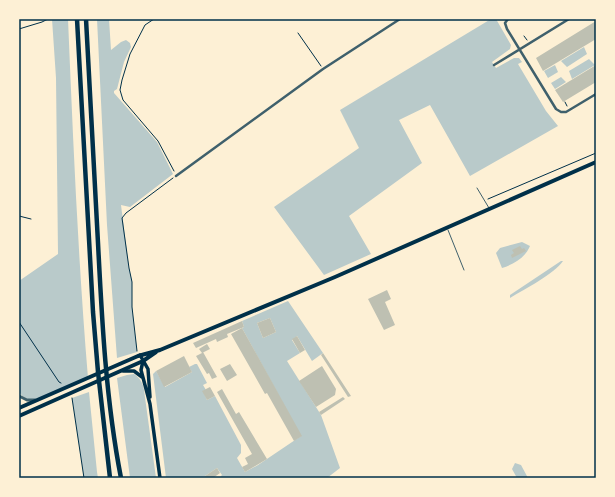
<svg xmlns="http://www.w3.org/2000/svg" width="615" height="497" font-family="Figtree,sans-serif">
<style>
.green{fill:#b9caca;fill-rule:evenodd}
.building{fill:#bec0b2}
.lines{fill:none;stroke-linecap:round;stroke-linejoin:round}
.path{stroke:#003049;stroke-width:1}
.service{stroke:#3f606c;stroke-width:1}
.minor{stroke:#3f606c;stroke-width:2.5}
.tertiary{stroke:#3f606c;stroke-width:3}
.secondary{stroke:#003049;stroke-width:3.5}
.primary{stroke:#003049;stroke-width:4}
.motorway{stroke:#003049;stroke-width:4.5}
.neatline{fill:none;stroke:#003049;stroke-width:1.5}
</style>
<rect width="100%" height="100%" fill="#fdf0d5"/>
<path class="green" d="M52,19h16c5,120 10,239 20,359l-57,23 -9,-5 -3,-5v-110l39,-27 -2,-176z
M97,19h12l2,31 10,-8 5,-2 4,3 1,4 -7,15 -7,27 -3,2v2l43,49 16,32 -43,33 -9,-2 8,63 3,14v25l5,45 -20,6 -10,-133z
M491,19h5l15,26 -1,4 -18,13 4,6 18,-10h5l3,4 -4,2 28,47 12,15 -88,50 -40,-71 -31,15 23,43 -73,53 22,38 -47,21 -50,-68 85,-59 -19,-38z
M584,47l3,7 -20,13 -6,-6z
M589,59l6,6 -23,14 -3,-8z
M555,65l3,7 -10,6 -4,-7z
M561,77l5,5 -11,7 -4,-6z
M522,242l8,4c-5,12 -16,18 -28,22l-6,-15 4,-5z
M561,261h2c-9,13 -38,28 -53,37v-3z
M288,301l35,52 -11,8 -15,-25 -5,4 8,13 -13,8 34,54 19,53 -13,10h-108l3,-3 -5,-7 -15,10h-36l-13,-104 3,-3 9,16 27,-15 -3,-5 6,-3h2l10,19 -4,2 3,5 -3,1 4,9 8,-4 26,49v8l-4,5 8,14 13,-7 43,-29 -59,-108 2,-1 -2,-6zM270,318l6,14 -13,6 -6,-15z
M134,374c6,4 9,9 10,16l12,88h-26l-13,-100 10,-3z
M89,392l8,80 1,6h-14l-12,-80z
M515,463l6,2 7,13h-11l-5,-9z"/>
<path class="building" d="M596,21v18l-53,32 -7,-13z
M596,65v17l-33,20 -8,-12z
M520,246l2,3 2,-1 2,3 -14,7 -1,-3 3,-2 -2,-3z
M387,290l4,9 -6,3 10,23 -11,5 -16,-31z
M270,318l6,14 -13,6 -6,-15z
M242,321l2,6 -17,7 1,3 -11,5 -1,-3 -20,9 -3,-5z
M242,328l60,108 -8,5 -27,-48 -2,1 -34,-60z
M297,336l8,14 -5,3 -8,-14z
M207,344l3,5 -8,4 1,-1 14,25 -5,2 -3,-6 -2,1 -11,-18 6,-3 -3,-4z
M323,353l28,43 -3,1 -27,-42z
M184,356l8,16 -28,15 -8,-16z
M230,364l7,11 -10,6 -7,-12z
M322,366l14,23 -1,6 -19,12 -17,-26z
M210,387l5,9 -8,4 -5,-9z
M222,389l14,25 3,-2 28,47 -22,13 -3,-5 6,-3 -3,-6 7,-4 -35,-62z
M343,397l2,2 -24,16 -2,-3z
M217,468l3,5 -7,5h-11z"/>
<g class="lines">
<path class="path" d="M154,19l-9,6 -15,29 -8,26 -2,10 3,10 35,41 16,30
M19,29l23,-7 6,-3
M298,33l23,33
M524,36l3,4
M565,102l2,4
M488,199l108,-46
M19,216l12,3
M19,322l40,60 2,1
M137,351l-5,-44v-25l-3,-14 -7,-50 4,-5 47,-35
M72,398l12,80"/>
<path class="service" d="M477,188l12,20
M448,230l16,40"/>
<path class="minor" d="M508,19l-3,4 2,6 49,80 5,3h5l30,-18
M494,65l75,-46
M176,176l147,-107 77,-50"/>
<path class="tertiary" d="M19,396l8,4h8"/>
<path class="secondary" d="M140,355l8,14 2,28
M143,361l-2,9 9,34 10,74
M123,371h11l8,6"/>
<path class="primary" d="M19,408l119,-52 22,-6 175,-73 261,-115
M19,416l124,-55 13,-9"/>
<path class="motorway" d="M77,19l16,293 5,60 12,106
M86,19c4,75 8,149 12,224 4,79 8,158 23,235"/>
</g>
<rect width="615" height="497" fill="none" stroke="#fdf0d5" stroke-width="40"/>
<rect x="20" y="20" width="575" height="457" class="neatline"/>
</svg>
